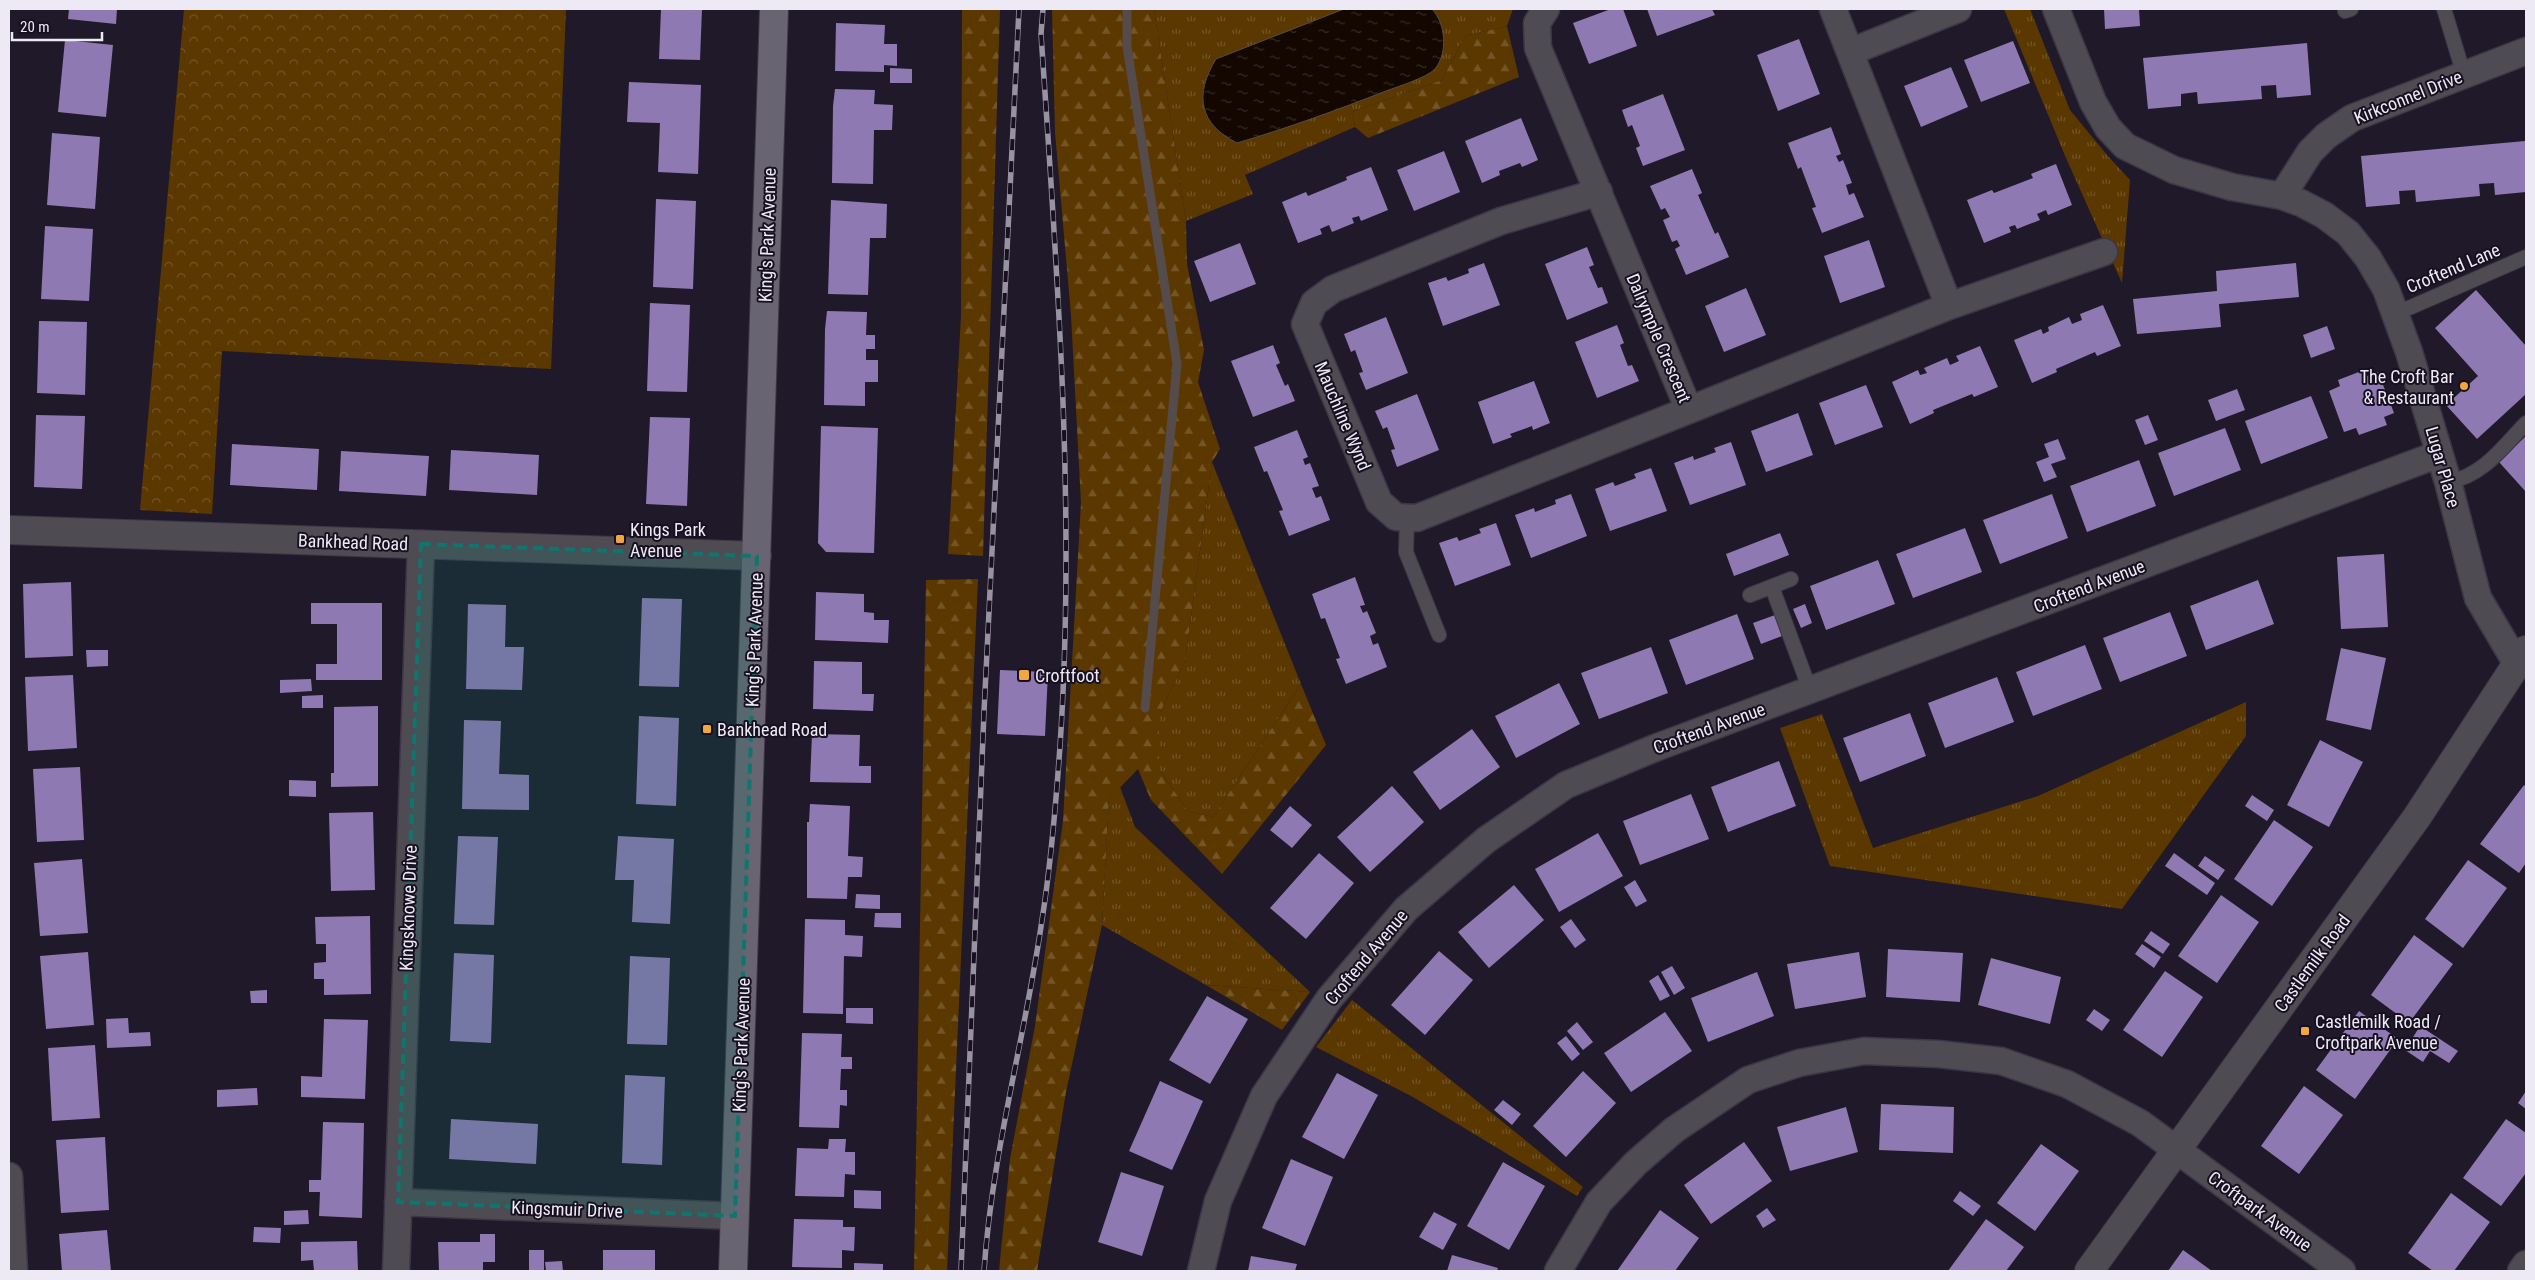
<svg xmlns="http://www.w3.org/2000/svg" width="2535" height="1280" font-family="'Roboto Condensed',sans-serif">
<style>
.grass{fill:url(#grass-tufts)}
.forest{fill:url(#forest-firs)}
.park{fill:url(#park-crowns)}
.water{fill:url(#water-ripples);stroke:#544b4a}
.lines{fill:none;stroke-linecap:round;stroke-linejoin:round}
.stream{stroke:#544b4a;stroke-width:9}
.building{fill:#8f79b2}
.service-casing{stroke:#3d3646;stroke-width:16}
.minor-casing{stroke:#3d3646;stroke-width:29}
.tertiary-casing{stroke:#3d3646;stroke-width:30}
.secondary-casing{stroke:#3d3646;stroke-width:30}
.service{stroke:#4e4b53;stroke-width:14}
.minor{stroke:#4e4b53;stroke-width:26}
.tertiary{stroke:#4e4b53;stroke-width:28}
.secondary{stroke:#696472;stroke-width:28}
.rail-casing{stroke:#9893a1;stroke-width:5.5}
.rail{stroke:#171020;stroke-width:4;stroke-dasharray:11;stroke-linecap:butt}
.marked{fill:#0f766e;fill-opacity:0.2;stroke:#0f766e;stroke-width:4;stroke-dasharray:10 6;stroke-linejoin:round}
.poi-dot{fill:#f0a73e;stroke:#171020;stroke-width:2}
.labels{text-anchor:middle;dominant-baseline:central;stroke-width:4;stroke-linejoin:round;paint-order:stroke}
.street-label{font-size:18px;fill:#ede9f5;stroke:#171020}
.poi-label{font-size:18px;fill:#ede9f5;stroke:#171020;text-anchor:start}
</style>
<defs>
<pattern id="grass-tufts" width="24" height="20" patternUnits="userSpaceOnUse" patternTransform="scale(1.25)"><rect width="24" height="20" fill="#5b3800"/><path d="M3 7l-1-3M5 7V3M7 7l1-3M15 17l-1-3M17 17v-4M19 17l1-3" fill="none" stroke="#735526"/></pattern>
<pattern id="forest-firs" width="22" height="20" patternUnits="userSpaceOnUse" patternTransform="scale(1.25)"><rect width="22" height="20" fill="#5b3800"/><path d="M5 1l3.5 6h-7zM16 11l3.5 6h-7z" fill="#735526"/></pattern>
<pattern id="park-crowns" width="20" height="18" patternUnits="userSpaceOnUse" patternTransform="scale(1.25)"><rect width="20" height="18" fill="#5b3800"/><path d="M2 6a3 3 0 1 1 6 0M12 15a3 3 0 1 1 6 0" fill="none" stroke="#735526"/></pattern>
<pattern id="water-ripples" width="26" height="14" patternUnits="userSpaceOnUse" patternTransform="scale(1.25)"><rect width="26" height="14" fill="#130700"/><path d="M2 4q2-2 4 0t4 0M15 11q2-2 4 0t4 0" fill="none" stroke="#362b26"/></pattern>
</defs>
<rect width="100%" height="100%" fill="#20192a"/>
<path class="grass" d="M1154,9h359l-6,17 -42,10 -23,44 -90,32 3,15 -110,48 8,19 -67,27z
M2004,9h26l40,101 37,45 23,25 -8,103 -56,-125z
M1212,462l89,222 -88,133 -25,-6 -29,-42v-54l26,-54z
M2246,702v34l-124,173 -292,-43 -50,-138 42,-14 51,134 165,-52z
M1120,787l15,40 175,165 -104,-7 -104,-60 7,-126z
M1352,1000l231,187 -6,9 -164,-99 -97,-50z"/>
<path class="forest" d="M962,9h38l-17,547 -35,-2 13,-238z
M1052,9h102l32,212 1,43 17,86 -6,32 22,67 -8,13 -27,199 -26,54v54l29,42 25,6 88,-133 25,61 -104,129 -71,-74 -13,-31 -29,30 -7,126 -36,167 -29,179h-38l11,-112 25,-133 28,-205 18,-318 -10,-188 -16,-183z
M1507,26l12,51 -151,61 -13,-11 -3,-15 90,-32 23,-44z
M978,579l-31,692h-33l12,-691z
M1206,985l104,7 -28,38z"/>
<path class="park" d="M184,9h382l-15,360 -329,-18 -10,163 -72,-4z"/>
<path class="water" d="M1344,9h88c14,15 16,44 3,60 -9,9 -36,17 -49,22 -49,19 -98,37 -149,52 -38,-19 -43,-48 -21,-84z"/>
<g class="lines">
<path class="stream" d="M1127,9v38l50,317 -32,344"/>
</g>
<path class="building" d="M69,9h48l-1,15 -48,-5z
M661,9h41l-2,51 -41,-1z
M1611,9h12l14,37 -48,18 -16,-41z
M1647,9h65l3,6 -58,21z
M2104,9h35l1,17 -35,3z
M836,23l49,2 -1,19h13v22l-13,-1v7l-49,-1z
M1799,39l21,55 -42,17 -21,-56z
M65,40l48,5 -7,72 -48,-5z
M2013,41l17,42 -49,19 -17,-42z
M2307,43l4,52 -34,3 -1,-13 -15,1 1,13 -64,5 -1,-12 -16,2v12l-33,3 -5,-51z
M1951,67l17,40 -47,20 -17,-41z
M890,68l22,1v14h-22z
M629,82l72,3 -3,89 -40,-2 2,-49 -33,-1z
M835,89l40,1 -1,14 19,1 -1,25h-18l-1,54 -41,-1 1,-77z
M1663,94l22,56 -42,16 -7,-18 4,-2 -8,-21 -4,2 -6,-17z
M1521,118l17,42 -16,7 -2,-4 -21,8 1,4 -18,8 -17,-42z
M1831,127l10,27 -5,2 3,6 4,-2 9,23 -6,2 3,10 5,-2 10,24 -42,16 -10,-25 4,-1 -15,-40 -3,2 -10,-26z
M52,133l48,4 -5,72 -48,-4z
M2525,141l1,51 -31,3 -1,-12 -15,1 1,12 -64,6 -1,-12 -16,1 1,13 -34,3 -5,-51z
M1444,151l16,41 -46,19 -17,-41z
M2056,164l16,41 -24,10 -2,-5 -9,4 3,6 -23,9 -2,-4 -6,2 2,5 -27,11 -17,-43 25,-10 2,3 39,-15 -2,-4z
M1371,167l17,43 -27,11 -2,-5 -7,2 2,5 -22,9 -3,-7 -9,4 2,5 -24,9 -16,-41 24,-10 2,4 39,-16 -1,-3z
M1692,169l10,24 -4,2 17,39 3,-2 11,25 -43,18 -11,-26 5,-3 -3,-6 -5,2 -9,-22 7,-3 -5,-9 -4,2 -11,-24z
M656,199l40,2 -3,88 -40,-2z
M831,200l56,4 -1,34h-16l-2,57 -40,-1z
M45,226l48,3 -4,72 -48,-2z
M1869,240l16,47 -45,16 -16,-47z
M1240,243l16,41 -46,18 -16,-41z
M1587,247l7,18 -5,2 9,21 4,-1 6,16 -41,17 -22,-56z
M1484,263l16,42 -57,21 -15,-43 18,-6 2,4 21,-8 -1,-4z
M2296,263l3,34 -80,7 2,23 -84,7 -4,-35 84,-8 -1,-20z
M1746,288l20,47 -42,17 -19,-46z
M2476,290l50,56v48l-49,45 -31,-34 32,-29 -43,-48z
M650,303l40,2 -3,87 -40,-1z
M2103,305l18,41 -24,10 -2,-4 -39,17 1,3 -25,11 -18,-43 27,-11 2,5 6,-3 -1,-4 21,-10 3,7 10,-4 -2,-6z
M827,311l40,1 -1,23h9v14h-9v11h12v22h-13v24l-41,-1 1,-76z
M1386,317l22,56 -42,17 -7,-17 4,-1 -8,-22 -4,2 -7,-18z
M39,321l48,1 -2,73 -48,-2z
M1617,325l7,18 -4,2 8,21 4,-1 7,16 -42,17 -22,-56z
M2327,326l8,23 -24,9 -8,-23z
M1273,345l7,18 -4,2 9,21 3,-2 7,17 -42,16 -22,-56z
M1980,346l18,41 -24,10 -2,-3 -39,16 1,3 -24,11 -18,-42 26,-12 2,5 7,-2 -3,-5 23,-10 3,7 9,-4 -3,-5z
M2364,370l3,6 11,-4 16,41 -10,4 3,8 -28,10 -3,-7 -12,4 -15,-41 11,-5 -2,-6z
M1534,381l16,42 -17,7 -1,-4 -22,8 2,3 -19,7 -15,-42z
M1866,385l17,42 -48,18 -16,-42z
M2237,389l8,21 -29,11 -8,-21z
M1417,394l22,56 -42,17 -6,-17 4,-1 -8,-22 -4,2 -8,-18z
M2311,396l17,42 -67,26 -16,-43z
M1798,413l15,42 -47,17 -15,-41z
M36,415l49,1 -3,73 -48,-2z
M2148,415l10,25 -13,5 -10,-25z
M650,417l40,1 -3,88 -41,-2z
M821,426l57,2 -4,125 -48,-1 -8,-9z
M2225,428l16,42 -67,26 -16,-43z
M1297,430l11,27 -5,2 2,6 5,-2 9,23 -7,2 4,10 5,-2 9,24 -41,16 -10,-25 4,-1 -16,-39 -3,1 -10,-25z
M2526,436v56l-27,-30z
M2058,439l8,20 -15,5 6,13 -13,5 -8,-20 13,-5 -5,-13z
M1731,442l15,43 -56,20 -16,-42 19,-7 1,4 22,-8 -2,-4z
M232,444l87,5 -2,41 -87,-5z
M451,450l88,5 -2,40 -88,-5z
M341,451l88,5 -3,40 -87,-5z
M2139,460l17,46 -69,26 -17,-46z
M1651,468l16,43 -57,20 -15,-42 18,-7 2,4 21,-8 -2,-4z
M1571,494l16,42 -56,22 -16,-43 19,-7 1,4 21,-8 -1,-4z
M2052,494l16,44 -68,26 -17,-44z
M1496,523l15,42 -56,21 -16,-43 18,-6 2,4 22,-8 -2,-4z
M1965,528l17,44 -69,26 -17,-44z
M1780,533l9,22 -55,21 -8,-22z
M2384,554l4,73 -47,2 -4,-72z
M1878,560l17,44 -69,26 -16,-44z
M1355,577l10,28 -5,1 3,7 4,-2 9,22 -6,3 3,9 5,-2 9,24 -41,17 -10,-25 4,-1 -15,-40 -4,1 -9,-25z
M2258,580l16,44 -68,26 -16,-44z
M71,582l2,74 -48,2 -2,-74z
M816,592l48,2v18l10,1v7h15l-1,23 -73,-3z
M642,598l40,1 -3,88 -40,-1z
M311,603h71v77h-66v-16h21v-40h-26z
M468,604l38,1 -1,42h19l-2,43 -56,-1z
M1805,604l7,19 -11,5 -8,-19z
M2170,612l17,44 -67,26 -17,-44z
M1737,614l17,45 -68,26 -17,-45z
M1775,615l7,21 -21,8 -8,-21z
M2085,645l17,44 -69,27 -17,-44z
M1651,647l17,46 -69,26 -18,-46z
M2341,648l45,10 -15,72 -45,-10z
M86,650h22v16l-21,1z
M814,661l48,1v32h12l-1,17 -60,-2z
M1000,670l48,2 -3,64 -48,-2z
M73,675l4,73 -49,3 -3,-74z
M1997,677l17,45 -69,26 -17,-45z
M311,679l1,12 -32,2v-13z
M1559,683l21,41 -64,34 -21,-42z
M323,695v13h-21v-12z
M378,706v80l-47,1v-14h3v-66z
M1910,713l16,43 -66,26 -17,-44z
M639,716l40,2 -3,88 -40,-2z
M464,720l37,1 -2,53 30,1v35l-67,-1z
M1472,729l28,38 -60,43 -27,-38z
M812,734l48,1 -1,31h12v17l-61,-1z
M2320,740l43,22 -34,65 -42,-22z
M1779,761l17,45 -68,26 -17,-45z
M80,767l4,73 -47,2 -4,-73z
M289,780l27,1v16l-27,-1z
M2524,785l2,2v76l-7,10 -39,-29z
M1392,786l32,36 -54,50 -33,-35z
M1691,794l18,45 -69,26 -17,-44z
M2252,795l22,15 -7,11 -22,-15z
M810,804l40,2 -2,50 15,1 -1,20h-14l-1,22 -40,-1v-76h2z
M1290,806l22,19 -20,23 -22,-18z
M373,812l2,78 -44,1 -2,-78z
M2274,820l39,27 -41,59 -38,-27z
M1598,833l25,43 -64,36 -24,-43z
M458,836l40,1 -4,88 -40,-1z
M618,836l56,3 -4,85 -38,-2 2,-42h-19z
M1319,853l35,30 -48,56 -36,-31z
M2174,853l41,30 -8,12 -42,-29z
M2205,856l20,14 -7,10 -20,-14z
M82,859l6,74 -48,3 -6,-73z
M2468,860l39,28 -44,60 -38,-29z
M1635,880l12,21 -11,6 -12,-20z
M1514,885l30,35 -55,48 -31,-36z
M856,894l24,1v14l-25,-1z
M2221,895l38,27 -42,61 -39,-27z
M875,913h26v15l-27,-1z
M370,916l1,78 -47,1v-16h-10v-16l12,-1v-18h-10l-1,-27z
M805,919l40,1v15l18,1 -1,21 -18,-1 -1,58 -40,-1z
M1571,919l15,21 -11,8 -15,-21z
M2151,931l19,13 -7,10 -19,-13z
M2414,935l39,29 -44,59 -38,-28z
M2142,944l19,13 -7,11 -19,-14z
M1888,949l75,4 -3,49 -74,-5z
M1439,951l34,29 -48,55 -34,-30z
M88,952l6,73 -48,4 -6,-73z
M1859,952l7,45 -71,12 -8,-45z
M454,953l40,2 -3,88 -41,-2z
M630,956l40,2 -3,87 -40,-1z
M1991,958l70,19 -11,47 -72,-19z
M1672,966l13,22 -11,7 -13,-23z
M2165,971l38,26 -41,60 -39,-27z
M1757,972l17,44 -66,26 -17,-44z
M1658,975l12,21 -10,5 -11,-20z
M267,990v13h-16l-1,-12z
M1207,996l41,23 -38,65 -41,-24z
M846,1008h27v16l-27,-1z
M2094,1009l16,11 -8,11 -16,-11z
M2359,1011l39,28 -43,60 -39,-29z
M1665,1012l27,39 -61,41 -27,-39z
M128,1018l1,15 21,-1 1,14 -44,2 -1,-29z
M324,1019l44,1 -3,79 -64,-2v-21l21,1z
M1577,1022l16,20 -10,8 -16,-19z
M2420,1026l38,25 -9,12 -19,-12 -7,11 -18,-12z
M802,1033l40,1 -1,23h11v12h-11l-1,21h7v16l-7,-1 -1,23 -40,-1z
M1566,1036l14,18 -8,7 -15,-18z
M95,1045l5,73 -48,3 -4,-73z
M1583,1071l33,32 -50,54 -33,-31z
M1337,1073l41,22 -34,64 -42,-22z
M625,1075l40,2 -3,88 -40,-2z
M1160,1081l43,20 -31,69 -43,-19z
M2304,1086l39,29 -44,59 -38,-28z
M257,1088l1,17 -41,2v-17z
M2526,1091v18l-8,-6z
M1503,1100l18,14 -9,11 -18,-15z
M1881,1104l73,3 -1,46 -74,-3z
M1846,1107l12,45 -68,19 -13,-44z
M451,1119l87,5 -2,40 -87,-5z
M2506,1119l20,14v40l-25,33 -38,-28z
M323,1122l41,1 -2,95 -43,-2 1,-24h-11v-12h12z
M105,1137l4,73 -48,3 -5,-73z
M829,1139h17l-1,13h10v23l-10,-1 -1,23 -49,-1 2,-48 31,1z
M1744,1142l28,39 -61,43 -27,-39z
M2041,1144l38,27 -44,60 -38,-28z
M1291,1159l42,18 -28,69 -43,-18z
M1503,1162l42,24 -36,64 -42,-24z
M1121,1172l43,14 -22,70 -44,-14z
M854,1190l27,1v18l-27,-1z
M1960,1191l21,15 -8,10 -20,-15z
M2451,1193l39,29 -36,49h-21l-25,-18z
M1767,1208l9,12 -13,8 -7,-12z
M308,1210l1,14 -25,1v-14z
M1660,1210l39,28 -24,33h-58z
M1434,1212l23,12 -14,26 -24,-13z
M794,1219l49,1v7h12l-1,24 -12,-1v18l-50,-1z
M1986,1219l38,28 -18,24h-58z
M254,1227l27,1 -1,15 -27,-1z
M107,1230l4,41h-49l-3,-37z
M480,1234h15v28h-12v9h-44l-1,-29h42z
M357,1241l1,30h-44l-1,-11 -12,1v-19z
M529,1250h15v21h-15z
M603,1250h52v21h-52z
M2183,1250l29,21h-44z
M1452,1255l46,13 -1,3h-50z
M1251,1256l46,8 -2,7h-47z
M562,1261l1,10h-17l-1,-9z
M854,1263l29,1v7h-29z"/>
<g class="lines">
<g class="service-casing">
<path id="service" d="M2444,9l20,66
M2345,11l6,-2
M2395,314l131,-57
M2448,482c35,-6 55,-35 78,-59
M1407,518l-1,34 33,83
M1772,587l38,103
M1750,595l41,-16"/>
</g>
<g class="minor-casing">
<path id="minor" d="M1546,9l-9,14 1,25 151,362 260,-104 155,-54
M1833,9l116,297
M2056,9l37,93 15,26 17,18 49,24 58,17 50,9 19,7 23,12 24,18 20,25 18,31 23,63 39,130 30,116 39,66
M1850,52l108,-43
M1599,192l-98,29 -168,68 -19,14 -9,21 74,178 17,15 21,1 272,-108
M2282,196l28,-44 16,-16 26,-18 174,-67
M9,1176l5,95
M398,1202l337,14
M396,1271l25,-727
M1201,1271l17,-70 46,-105 65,-97 77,-90 80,-69 80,-55 89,-37 784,-294
M1558,1271l41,-69 37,-39 38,-33 74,-50 51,-17 65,-12 74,3 63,7 66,23 73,39 202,148
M2521,1271l5,-7"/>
</g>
<g class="tertiary-casing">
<path id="tertiary" d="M9,530l748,26
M2089,1271l328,-454 109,-167"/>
</g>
<g class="secondary-casing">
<path id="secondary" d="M733,1271l41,-1262"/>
</g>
<use href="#service" class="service"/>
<use href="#minor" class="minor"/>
<use href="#tertiary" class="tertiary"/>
<use href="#secondary" class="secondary"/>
<g class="rail-casing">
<path id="rail" d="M961,1271l23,-559 35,-703
M984,1271c8,-119 41,-233 58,-351 9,-57 14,-117 18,-174 16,-238 -3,-475 -19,-712l2,-25"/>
</g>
<use href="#rail" class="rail"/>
</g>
<path class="marked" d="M421,544l336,12 -22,660 -337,-14z"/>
<g class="poi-dot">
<circle cx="2464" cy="386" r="5"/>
<rect x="615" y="534" width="10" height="10" rx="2.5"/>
<rect x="1018" y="669" width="12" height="12" rx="2.5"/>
<rect x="702" y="724" width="10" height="10" rx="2.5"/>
<rect x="2300" y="1026" width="10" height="10" rx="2.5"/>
</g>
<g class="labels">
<g class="street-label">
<text transform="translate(2408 97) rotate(-22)">Kirkconnel Drive</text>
<text transform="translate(767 235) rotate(-88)">King's Park Avenue</text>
<text transform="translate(2453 268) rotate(-23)">Croftend Lane</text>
<text transform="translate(1659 338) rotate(67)">Dalrymple Crescent</text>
<text transform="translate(1343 416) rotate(67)">Mauchline Wynd</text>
<text transform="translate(2443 467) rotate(74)">Lugar Place</text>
<text transform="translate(353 542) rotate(2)">Bankhead Road</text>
<text transform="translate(2089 586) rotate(-21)">Croftend Avenue</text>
<text transform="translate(754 640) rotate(-88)">King's Park Avenue</text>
<text transform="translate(1709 728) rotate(-20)">Croftend Avenue</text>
<text transform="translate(408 908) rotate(-88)">Kingsknowe Drive</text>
<text transform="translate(1366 957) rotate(-50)">Croftend Avenue</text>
<text transform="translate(2312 963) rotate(-54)">Castlemilk Road</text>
<text transform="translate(741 1045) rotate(-88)">King's Park Avenue</text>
<text transform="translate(567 1209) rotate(2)">Kingsmuir Drive</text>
<text transform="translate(2260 1211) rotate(36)">Croftpark Avenue</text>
</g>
<g class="poi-label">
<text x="2454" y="376" text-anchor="end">The Croft Bar<tspan x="2454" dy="21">&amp; Restaurant</tspan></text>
<text x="630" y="529">Kings Park<tspan x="630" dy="21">Avenue</tspan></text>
<text x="1035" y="675">Croftfoot</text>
<text x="717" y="729">Bankhead Road</text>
<text x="2315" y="1021">Castlemilk Road /<tspan x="2315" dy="21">Croftpark Avenue</tspan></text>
</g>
</g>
<rect width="2535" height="1280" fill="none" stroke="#ede9f5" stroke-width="20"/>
<path d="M12 32v8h90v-8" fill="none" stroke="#ede9f5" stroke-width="2.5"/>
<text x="20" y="32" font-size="15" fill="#ede9f5" stroke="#171020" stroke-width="4" paint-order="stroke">20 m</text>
</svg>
